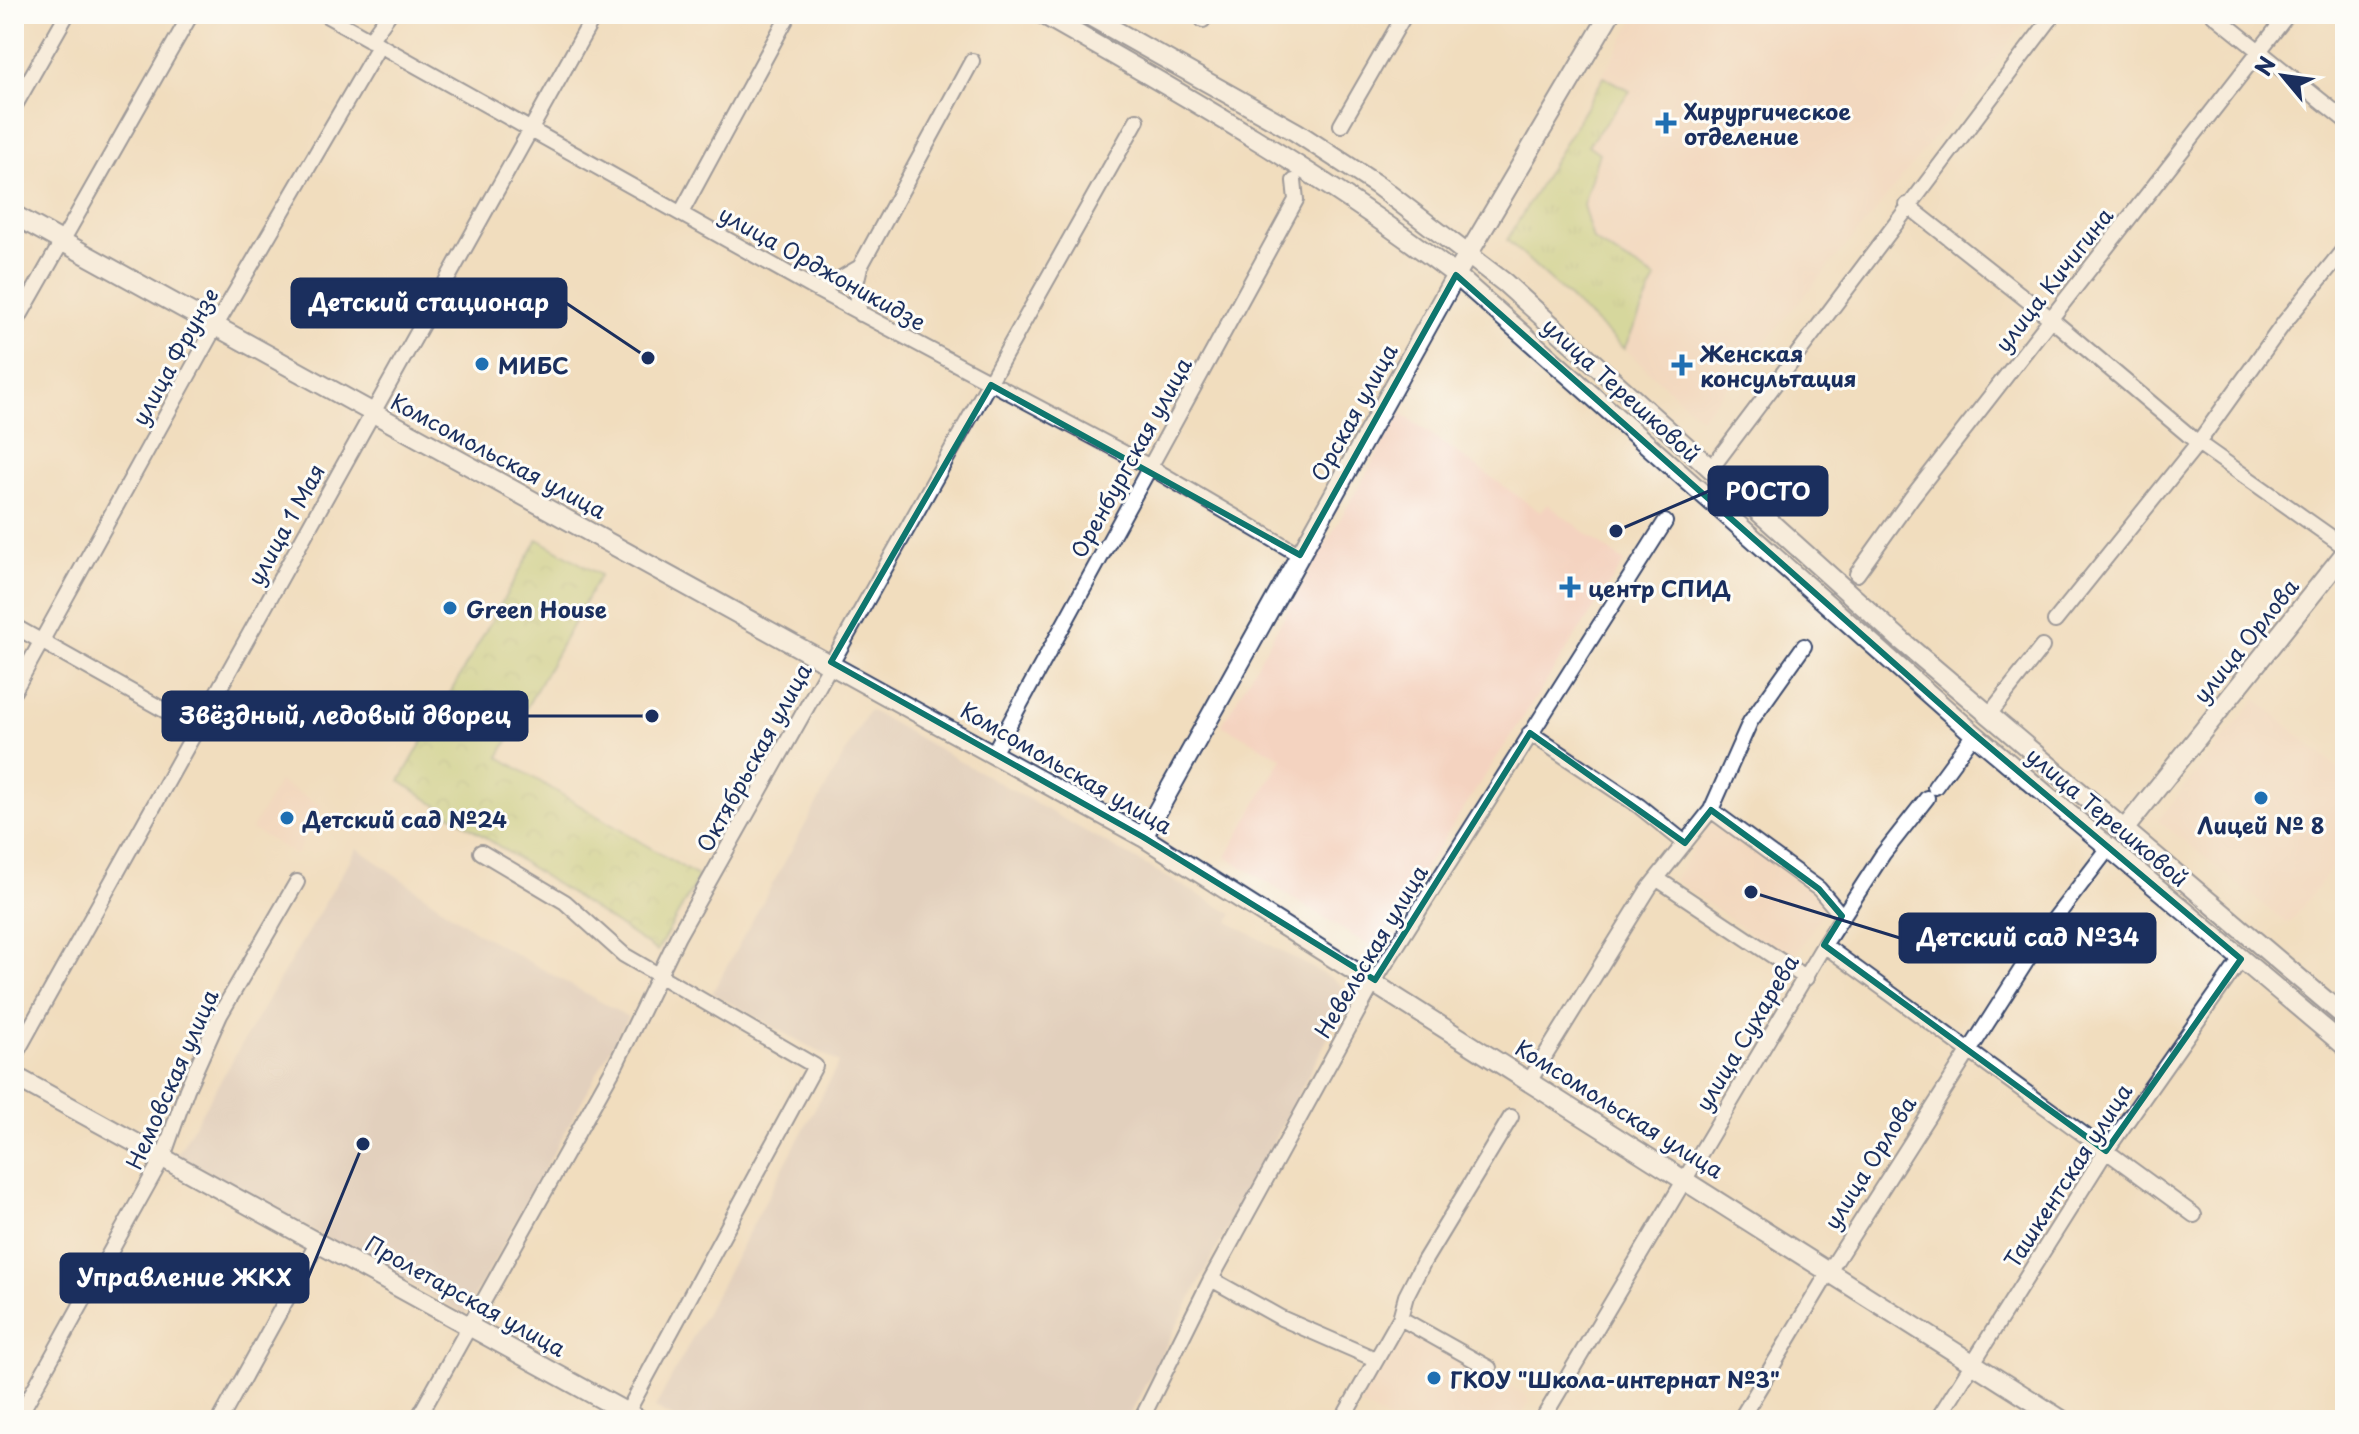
<svg xmlns="http://www.w3.org/2000/svg" width="2359" height="1434" font-family="'Playpen Sans',sans-serif">
<style>
.built{fill:#f4d3c0}
.industrial{fill:#d0c0bc}
.grass{fill:url(#grass-tufts);stroke:#69806a;stroke-width:2}
.park{fill:url(#park-crowns);stroke:#69806a;stroke-width:2}
.lines{fill:none;stroke-linecap:round;stroke-linejoin:round}
.minor-casing{stroke:#3b496c;stroke-width:18}
.major-casing{stroke:#3b496c;stroke-width:22}
.minor{stroke:#fff;stroke-width:14}
.major{stroke:#fff;stroke-width:18}
.marked{fill:none;stroke:#0f766e;stroke-width:6;stroke-linejoin:round}
.poi-dot{fill:#1f6fb2;stroke:#fdfcf7;stroke-width:3}
.labels{text-anchor:middle;dominant-baseline:central;stroke-width:6;stroke-linejoin:round;paint-order:stroke}
.poi-label{font-size:22px;font-weight:bold;fill:#1b2f5e;stroke:#fdfcf7;text-anchor:start}
.street-label{font-size:22px;fill:#1b2f5e;stroke:#fdfcf7}
.leader{fill:none;stroke:#1b2f5e;stroke-width:3}
.callout-dot{fill:#1b2f5e;stroke:#fdfcf7;stroke-width:3}
.callout{fill:#1b2f5e;stroke:#1b2f5e;stroke-width:3}
.callout-label{font-size:24px;text-anchor:middle;font-weight:bold;fill:#fff}
</style>
<defs>
<pattern id="grass-tufts" width="24" height="20" patternUnits="userSpaceOnUse" patternTransform="scale(2)"><rect width="24" height="20" fill="#b7d076"/><path d="M3 7l-1-3M5 7V3M7 7l1-3M15 17l-1-3M17 17v-4M19 17l1-3" fill="none" stroke="#9db368"/></pattern>
<pattern id="park-crowns" width="20" height="18" patternUnits="userSpaceOnUse" patternTransform="scale(2)"><rect width="20" height="18" fill="#b7d076"/><path d="M2 6a3 3 0 1 1 6 0M12 15a3 3 0 1 1 6 0" fill="none" stroke="#9db368"/></pattern>
</defs>
<rect width="100%" height="100%" fill="#fdfcf7"/>
<filter id="ink" filterUnits="userSpaceOnUse"><feTurbulence type="fractalNoise" baseFrequency=".0125" numOctaves="2"/><feDisplacementMap in="SourceGraphic" scale="16" xChannelSelector="R" yChannelSelector="G"/><feConvolveMatrix kernelMatrix="1 2 1 2 8 2 1 2 1" color-interpolation-filters="sRGB"/></filter>
<filter id="wash" filterUnits="userSpaceOnUse"><feTurbulence type="fractalNoise" baseFrequency=".006" numOctaves="4" result="noise"/><feDisplacementMap in="SourceGraphic" scale="32" xChannelSelector="R" yChannelSelector="G"/><feGaussianBlur stdDeviation="1.8" result="paint"/><feColorMatrix in="noise" values="0 0 0 0 0 0 0 0 0 0 0 0 0 0 0 0 0 1.4 0 .05"/><feComposite in="paint" operator="in"/></filter>
<g filter="url(#wash)">
<rect width="100%" height="100%" fill="#f1ddbe"/>
<path class="built" d="M1638,14h394l-158,199 -173,206 -194,-179z
M1401,413l139,99 7,-8 77,58 -251,386 -147,-91 56,-99 -60,-33z
M2256,699l89,76v76l-54,71 -5,1 -128,-103z
M279,782l43,24 -26,49 -44,-26z
M1712,819l116,85 -37,58 -117,-82z
M1401,1327l125,68 3,7 -10,18h-131l-30,-16z"/>
<path class="industrial" d="M869,710l364,204 -4,8 107,59 15,13 -224,426h-449l-23,-12 184,-345 -127,-70z
M357,848l121,85 150,84 -163,297 -289,-158z"/>
<path class="grass" d="M1604,77l26,14 -42,54 11,8 -16,52 10,35 63,39 -32,70 -117,-109z"/>
<path class="park" d="M538,539l62,36 -101,182 200,120 -42,74 -257,-170z"/>
</g>
<g filter="url(#ink)">
<g class="lines">
<g class="minor-casing">
<path id="minor" d="M324,14l495,277 331,176 150,88
M2213,14l132,106
M1203,20l3,-6
M370,40l19,-26
M14,107l53,-93
M1341,125l64,-111
M1907,205l143,113 148,125 147,104
M681,213l108,-199
M819,291l41,-24
M860,314l-5,-26 5,-21 112,-206
M14,326l177,-312
M1710,470l344,-456
M1857,574l55,-77 376,-483
M2055,621l143,-178 86,-120 61,-75
M14,626l182,102
M14,691l201,-364 164,-281
M1988,716l54,-69
M1530,733l109,73 46,37
M994,752l302,-552 -2,-19
M1935,787l39,-53
M1711,810l108,79 23,27
M481,852l84,50 59,53 191,111 -192,354
M1659,880l147,98
M2049,926l59,-77
M1824,945l370,270
M14,1057l581,-1043
M1530,1080l119,-192 62,-78 39,-88 54,-76
M1211,1279l70,39 94,41
M1400,1318l89,50
M17,1420l146,-263 24,-68 33,-74 77,-133
M220,1420l98,-178
M417,1420l200,-358 61,-126 459,-816
M1141,1420l70,-141 164,-299 290,-458
M1342,1420l58,-102 6,-22 18,-35 87,-144
M1542,1420l282,-475 59,-91 44,-56
M1740,1420l90,-150 215,-338
M1937,1420l169,-269 135,-192"/>
</g>
<g class="major-casing">
<path id="major" d="M1042,14c143,81 283,162 414,261l518,459 371,312
M1086,14l210,118 81,53 128,98 397,358 443,376
M14,215l1129,622 919,583
M2123,831l222,-278
M1143,837l313,-562 154,-261
M14,1076l626,344"/>
</g>
<use href="#minor" class="minor"/>
<use href="#major" class="major"/>
</g>
</g>
<path d="M0 0H2359V1434H0ZM1456,275l518,459 267,225 -135,192 -282,-206 18,-29 -23,-27 -108,-79 -26,33 -155,-110 -155,247 -232,-143 -312,-175 160,-277 309,170z" fill="#f1ddbe" fill-opacity=".55" fill-rule="evenodd"/>
<path class="marked" d="M1456,275l518,459 267,225 -135,192 -282,-206 18,-29 -23,-27 -108,-79 -26,33 -155,-110 -155,247 -232,-143 -312,-175 160,-277 309,170z"/>
<g class="poi-dot">
<path d="M1662 111h8v8h8v8h-8v8h-8v-8h-8v-8h8z"/>
<circle cx="482" cy="364" r="8"/>
<path d="M1678 353h8v8h8v8h-8v8h-8v-8h-8v-8h8z"/>
<path d="M1566 575h8v8h8v8h-8v8h-8v-8h-8v-8h8z"/>
<circle cx="450" cy="608" r="8"/>
<circle cx="2261" cy="798" r="8"/>
<circle cx="287" cy="818" r="8"/>
<circle cx="1434" cy="1378" r="8"/>
</g>
<g class="labels">
<g class="poi-label">
<text x="1684" y="110">Хирургическое<tspan x="1684" dy="25">отделение</tspan></text>
<text x="1700" y="352">Женская<tspan x="1700" dy="25">консультация</tspan></text>
<text x="498" y="364">МИБС</text>
<text x="1588" y="587">центр СПИД</text>
<text x="466" y="608">Green House</text>
<text x="303" y="818">Детский сад №24</text>
<text x="2261" y="824" text-anchor="middle">Лицей № 8</text>
<text x="1450" y="1378">ГКОУ "Школа-интернат №3"</text>
</g>
<g class="street-label">
<text transform="translate(823 267) rotate(29)">улица Орджоникидзе</text>
<text transform="translate(2053 279) rotate(-52)">улица Кичигина</text>
<text transform="translate(174 356) rotate(-61)">улица Фрунзе</text>
<text transform="translate(1622 389) rotate(42)">улица Терешковой</text>
<text transform="translate(1353 412) rotate(-61)">Орская улица</text>
<text transform="translate(499 455) rotate(28)">Комсомольская улица</text>
<text transform="translate(1130 457) rotate(-61)">Оренбургская улица</text>
<text transform="translate(285 524) rotate(-61)">улица 1 Мая</text>
<text transform="translate(2245 640) rotate(-51)">улица Орлова</text>
<text transform="translate(753 757) rotate(-61)">Октябрьская улица</text>
<text transform="translate(1067 767) rotate(30)">Комсомольская улица</text>
<text transform="translate(2108 816) rotate(40)">улица Терешковой</text>
<text transform="translate(1370 951) rotate(-59)">Невельская улица</text>
<text transform="translate(1746 1032) rotate(-59)">улица Сухарева</text>
<text transform="translate(171 1079) rotate(-66)">Немовская улица</text>
<text transform="translate(1620 1108) rotate(32)">Комсомольская улица</text>
<text transform="translate(1869 1162) rotate(-58)">улица Орлова</text>
<text transform="translate(2067 1175) rotate(-57)">Ташкентская улица</text>
<text transform="translate(466 1295) rotate(29)">Пролетарская улица</text>
</g>
</g>
<path class="leader" d="M648 358L566 303M1616 531L1709 491M652 716L527 716M1751 892L1900 938M363 1144L308 1278"/>
<g class="callout-dot">
<circle cx="648" cy="358" r="8"/>
<circle cx="1616" cy="531" r="8"/>
<circle cx="652" cy="716" r="8"/>
<circle cx="1751" cy="892" r="8"/>
<circle cx="363" cy="1144" r="8"/>
</g>
<g class="callout">
<rect x="292" y="279" width="274" height="48" rx="8"/>
<rect x="1709" y="467" width="118" height="48" rx="8"/>
<rect x="163" y="692" width="364" height="48" rx="8"/>
<rect x="1900" y="914" width="255" height="48" rx="8"/>
<rect x="61" y="1254" width="247" height="48" rx="8"/>
</g>
<g class="callout-label">
<text x="429" y="311">Детский стационар</text>
<text x="1768" y="500">РОСТО</text>
<text x="345" y="724">Звёздный, ледовый дворец</text>
<text x="2028" y="946">Детский сад №34</text>
<text x="184" y="1286">Управление ЖКХ</text>
</g>
<rect width="2359" height="1434" fill="none" stroke="#fdfcf7" stroke-width="48"/>
<g transform="translate(2283 76) rotate(299)" stroke="#fdfcf7" stroke-width="6" paint-order="stroke">
<path d="M0-6L14 30L0 20L-14 30Z" fill="#1b2f5e"/>
<text y="-12" font-size="22" font-weight="bold" text-anchor="middle" fill="#1b2f5e">N</text>
</g>
</svg>
